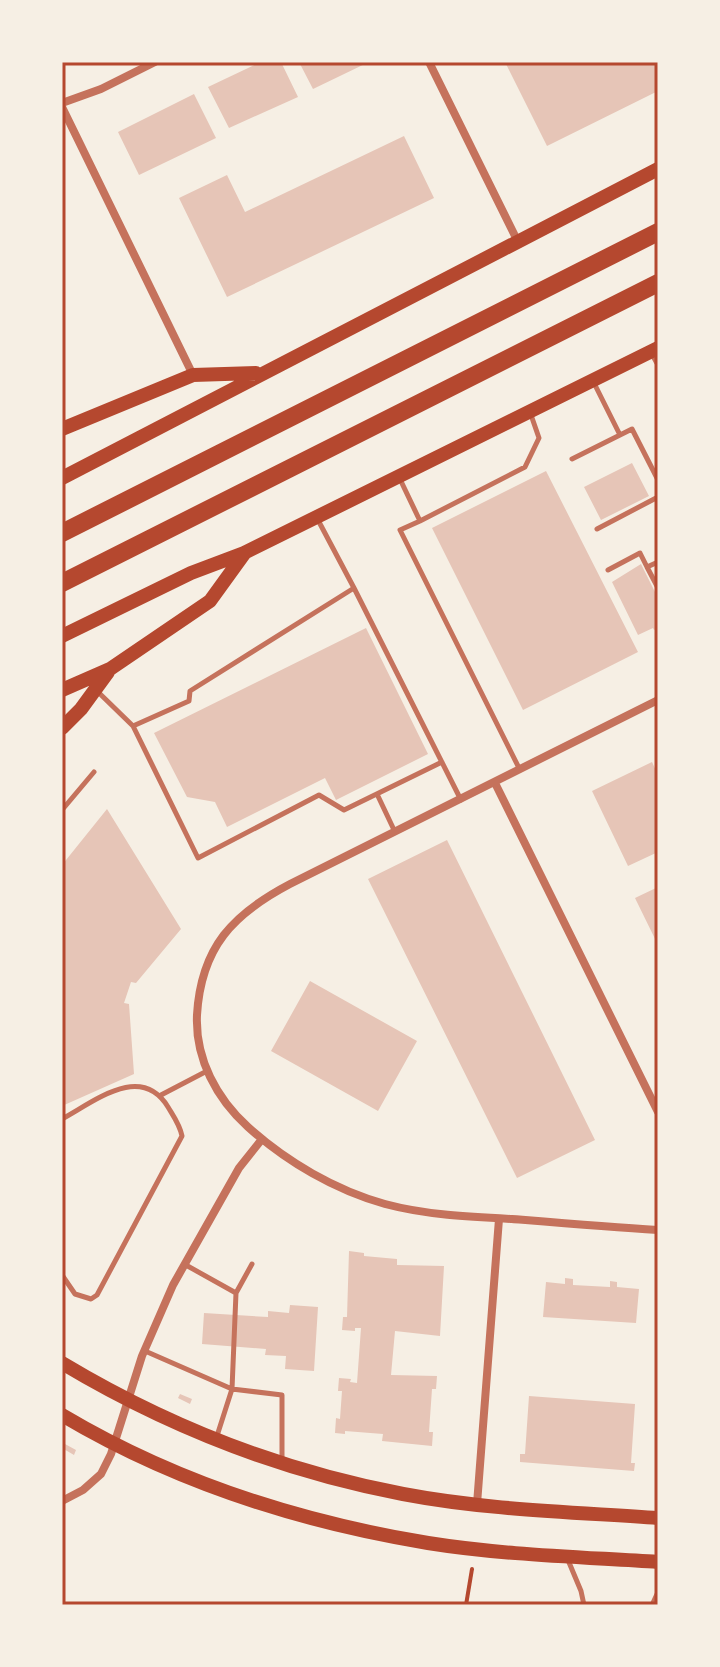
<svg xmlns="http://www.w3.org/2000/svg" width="720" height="1667" font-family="Roboto,sans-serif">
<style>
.building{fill:#e6c5b7}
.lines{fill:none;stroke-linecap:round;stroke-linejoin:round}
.path{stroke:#b5482f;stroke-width:4}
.service{stroke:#c5725c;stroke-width:5}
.minor{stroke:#c5725c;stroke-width:8}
.secondary{stroke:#b5482f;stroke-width:14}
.motorway{stroke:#b5482f;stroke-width:18}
.neatline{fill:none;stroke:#b5482f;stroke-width:3}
</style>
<rect width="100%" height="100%" fill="#f6efe4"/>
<path class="building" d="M261,62h20l17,35 -69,31 -21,-41z
M299,62h70l-56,27z
M505,62h153v29l-111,55z
M194,94l22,44 -77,37 -21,-43z
M404,136l30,62 -207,99 -48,-99 48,-23 18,37z
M632,463l17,33 -48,24 -17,-33z
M546,471l92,181 -115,58 -91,-182z
M641,564l17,34v30l-4,2 -1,-2 -15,7 -26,-53z
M366,628l62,126 -92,46 -11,-22 -98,49 -12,-25 -28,-5 -33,-64z
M652,762l6,13v77l-30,14 -36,-75z
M107,809l74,120 -45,54 -5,-1 -7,21 5,1 5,70 -72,32v-241z
M447,840l148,300 -78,38 -149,-299z
M658,887v58l-23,-47z
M310,981l107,60 -39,70 -107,-60z
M349,1251l15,2v3l33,3v6l47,1 -4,70 -45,-5 -4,44 46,1 -1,13h-4l-3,43h4l-1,14 -50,-5 1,-7 -38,-3v3l-10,-1 1,-15 4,1 2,-28h-4l1,-13 12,1 -1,3 7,1 4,-55h-6v3l-13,-1 1,-13h4z
M565,1278l8,1v6l37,2v-6l7,1v5l22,2 -3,34 -93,-6 3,-35 19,2z
M290,1305l28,2 -4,64 -29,-2 1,-13 -21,-1 1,-6 -64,-5 2,-31 64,4v-6l21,2z
M180,1394l12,5 -2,5 -12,-6z
M529,1396l106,8 -4,59h4l-1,8 -114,-9v-8h5z
M65,1444l11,6 -2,5 -12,-7z"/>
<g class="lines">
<path class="path" d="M466,1605l6,-36"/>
<path class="service" d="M593,381l27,54
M572,459l60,-30 26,51
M399,477l21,44 105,-54 14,-29 -9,-26
M420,521l-20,9 120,240
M597,529l61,-32
M658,562l-11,5 11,21
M608,570l32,-17 7,14
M354,588l107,212
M96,690l37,36 56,-25 1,-10 164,-103 -36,-68
M133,726l65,132 121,-63 25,15 98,-48
M377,794l18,38
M62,810l32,-38
M161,1095l46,-24
M62,1119c33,-18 79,-56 106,-12 6,10 12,18 14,29l-85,159 -6,4 -16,-5 -13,-19
M236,1293l16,-29
M145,1351l87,38 4,-96 -52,-29
M216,1439l16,-50 50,6v64
M568,1560l13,31 3,14
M652,1605l6,-13"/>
<path class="minor" d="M429,62l89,180
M62,103l39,-14 54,-27
M62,107l131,268
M652,351l6,11
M658,700l-368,184c-57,30 -89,63 -93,131 -2,44 20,84 51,112 39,35 87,63 137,77 41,11 85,13 127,15 49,4 97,8 146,11
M495,783l163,329
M62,1501l21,-11 18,-16 10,-20 31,-98 31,-71 66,-117 23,-29
M477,1504l22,-285"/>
<path class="secondary" d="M62,429l131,-54 63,-2
M62,478l596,-309
M62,636l129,-63 53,-20 414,-205
M62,690l48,-21 100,-68 34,-47
M62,728l19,-19 27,-37
M62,1363c105,63 220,108 341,131 84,16 170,18 255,24
M62,1415c111,66 238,107 366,128 75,12 153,14 230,19"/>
<path class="motorway" d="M62,533l596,-301
M62,583l596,-300"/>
</g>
<rect width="720" height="1667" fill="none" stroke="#f6efe4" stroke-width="128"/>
<rect x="64" y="64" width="592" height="1539" class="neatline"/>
</svg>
